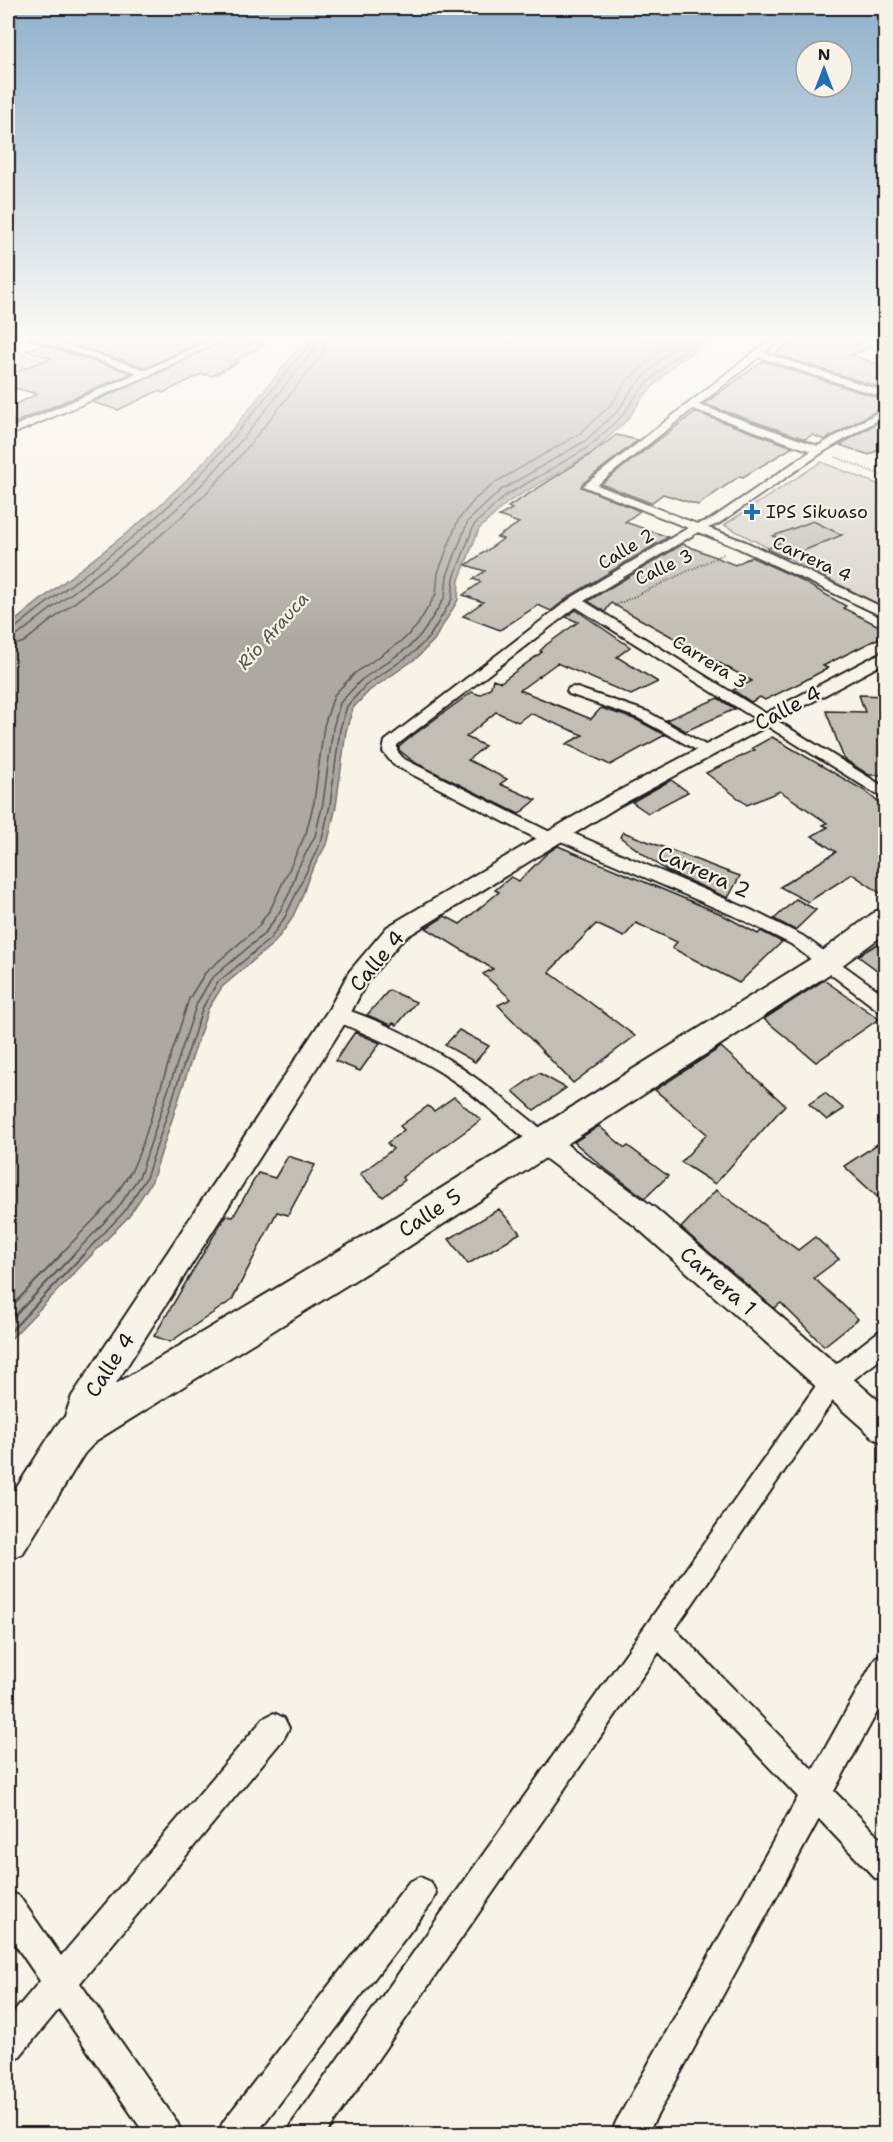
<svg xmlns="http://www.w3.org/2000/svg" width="893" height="2142" font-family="'Shantell Sans',sans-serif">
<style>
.green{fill:#d7d3cb;stroke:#7a7874;stroke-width:1.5}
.water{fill:#aca9a2;stroke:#72716c;stroke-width:1.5}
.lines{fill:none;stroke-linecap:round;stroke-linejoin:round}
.shore-far1{stroke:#565452;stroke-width:1.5}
.shore{stroke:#565452;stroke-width:2}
.building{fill:#c0beb5;stroke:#1c1c1c;stroke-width:1.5}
.minor-casing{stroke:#1c1c1c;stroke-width:4}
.tertiary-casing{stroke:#1c1c1c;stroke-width:4}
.primary-casing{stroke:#1c1c1c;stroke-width:4}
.path{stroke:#1c1c1c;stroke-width:2;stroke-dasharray:1 2;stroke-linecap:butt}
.minor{fill:#f7f3e8;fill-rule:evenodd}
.tertiary{fill:#f7f3e8;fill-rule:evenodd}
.primary{fill:#f7f3e8;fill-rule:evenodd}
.poi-dot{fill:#1f6fb2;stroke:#f7f3e8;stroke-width:2}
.labels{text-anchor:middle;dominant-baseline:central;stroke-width:4.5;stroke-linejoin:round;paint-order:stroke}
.far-poi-label{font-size:18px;fill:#1c1c1c;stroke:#f7f3e8;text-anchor:start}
.far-street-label{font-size:18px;fill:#1c1c1c;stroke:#f7f3e8}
.far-water-label{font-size:18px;font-style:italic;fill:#565452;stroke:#f7f3e8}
.street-label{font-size:21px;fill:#1c1c1c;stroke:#f7f3e8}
</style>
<rect width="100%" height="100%" fill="#f7f3e8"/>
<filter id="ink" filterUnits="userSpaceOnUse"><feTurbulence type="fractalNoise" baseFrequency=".0167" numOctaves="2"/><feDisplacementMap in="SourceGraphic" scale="12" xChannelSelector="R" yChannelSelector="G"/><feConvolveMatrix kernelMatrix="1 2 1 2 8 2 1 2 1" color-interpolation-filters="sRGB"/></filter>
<g filter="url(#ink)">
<path class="green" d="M13,351l33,11 -19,7 -19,-7v-10z
M821,462l64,25v121l-161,-83z"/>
<path class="water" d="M307,338h408l-39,25 -34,35 -14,21 -35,33 -85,50 -29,27 -20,51 -1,20 -24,40 -16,17 -49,34 -16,17 -7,23 -10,75 -8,35 -19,35 -7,21 -11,23 -16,22 -53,45 -14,22 -56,172 -23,35 -121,126v-715c54,-47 115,-86 167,-136 49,-45 88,-102 132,-153z"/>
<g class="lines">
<path class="shore-far1" d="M8,631l6,-2c55,-45 116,-85 167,-135 47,-46 85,-99 128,-149l2,-7
M8,638l10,-3c55,-45 115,-85 167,-134 49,-46 87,-101 130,-152l3,-11
M8,647l16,-5c55,-45 115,-85 167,-134 49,-46 88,-102 131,-153l5,-17
M59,1256l52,-54 21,-32 10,-24 47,-147 16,-26 53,-46 13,-19 35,-75 8,-31 10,-76 10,-31 21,-22 48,-33 14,-14 19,-32 2,-21 20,-53 17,-21 21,-17 83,-48 32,-29 14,-22 48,-45
M72,1256l46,-48 22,-33 57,-172 14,-24 53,-45 15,-21 11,-21 7,-22 18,-34 8,-33 10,-75 7,-25 21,-23 48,-33 15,-16 21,-34 2,-21 21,-55 33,-31 84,-49 33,-30 14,-22 35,-36 23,-15
M82,1256l42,-44 22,-34 57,-171 14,-24 53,-44 15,-22 37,-78 8,-34 10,-76 7,-23 18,-20 49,-34 16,-16 22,-37 2,-21 20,-53 31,-29 84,-49 34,-32 14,-21 35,-35 32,-21"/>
<path class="shore" d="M8,1310l53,-55
M8,1323l65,-68
M8,1334l75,-79"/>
</g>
<path class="building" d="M58,338h149l-61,30 -90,-29z
M227,338h36l-8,6 9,1 -30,16 5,1 -27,14 -10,-2 -39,19 -5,-2 -40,19 -26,-8 59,-25z
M796,338h51l25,8 -20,9 33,12v22l-111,-35z
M42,345l90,28 -118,50 -6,-15 29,-14 -29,-8v-11l43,-17 -25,-7z
M763,361l122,39v6l-60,34 -13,-5 -7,4 -101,-35z
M695,412l98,35 -50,30 -3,-1 -42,29 -35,-11 -12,9 -50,-19z
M885,418v28l-16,9 -29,-10z
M616,435l22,5 -56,44 -1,3 59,24 -15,11 43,15 -98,59 -19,15 -13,-6 -38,25 -37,-14 20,-14 -20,-7 18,-13 -8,-3 12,-8 -19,-6 37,-26 -6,-2 22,-14 -20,-7 13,-7 -4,-2 85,-54z
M813,521l29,14 -56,23 -19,-9 16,-8 -10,-5z
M683,544l52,21 16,-8 42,19 53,30 -3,2 42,21v6l-62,31 5,2 -26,14 -37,18 -5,-3 -9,5 -18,-12 19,-9 -141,-78 -6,9 -17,-11z
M576,610l54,37 -13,10 41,25 -27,13 -74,-32 -37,27 71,29 10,-11 36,12 28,15 -55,30 -44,-21 17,-9 -53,-22 -12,9 -22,-10 -30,25 19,9 -17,14 39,19 -7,5 36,16 -17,14 -105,-52 -15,-12v-3l13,-11 60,-44 8,3 11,-8 2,-8 8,3 41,-30 -2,-1 6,-6 32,-23 -12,-5z
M859,695l26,1v79h-16l-25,-16 -18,-48 39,1z
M718,698l17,11 -49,22 -20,-11z
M772,737l93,54 20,17v88l-33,-22 -44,28 -28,-15 56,-35 -24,-16 16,-9 -5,-2 4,-2 -47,-32 -33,14 -41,-32 49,-23 -3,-2z
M671,780l17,12 -40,21 -16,-11z
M623,832l100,38 17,6 -12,22 -61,-27 -47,-34z
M558,846l161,67 39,21 3,-3 21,11 -43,41 -67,-35 5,-6 -41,-19 -12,14 -28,-13 -47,48 86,64 -62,47 -75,-78 13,-6 -28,-25 10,-5 -67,-41 19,-12 15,8 39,-32 -4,-2 16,-13 8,4 27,-27z
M796,899l20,11 -21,20 -21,-11z
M885,939v37l-27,-20z
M824,980l55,39 -63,43 -52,-43z
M389,990l27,12 -19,23 -4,-2 -2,2 -24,-10z
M459,1030l30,16 -14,16 -30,-17z
M355,1032l25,11 -20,28 -25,-10z
M721,1047l64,58 -70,79 -34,-22 26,-28 -52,-44z
M539,1073l27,15 -32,22 -21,-19z
M825,1093l19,16 -17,11 -18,-16z
M454,1097l27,23 -79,57 3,3 -22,17 -23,-23 33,-25 -6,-6 17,-13 -4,-4 28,-20 6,5z
M599,1126l26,22 3,-2 40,30 -23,22 -41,-30 -30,-26z
M885,1139v65l-41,-38z
M288,1156l27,9 -27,50 -11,-3 -45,88 -62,42 -16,-6 72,-121 7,2 25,-44 17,5z
M716,1190l82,60 17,-13 24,22 -25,19 44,41 -34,27 -43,-43 -7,5 -93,-80z
M499,1209l21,24 -52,31 -19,-25z"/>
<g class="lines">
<g class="minor-casing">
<path id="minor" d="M29,338h15l102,32 67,-32h12l-75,37 -142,61v-7l130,-56z
M772,338h10l-18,15 122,39v6l-127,-41 -60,48 119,41 68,-38v7l-63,37 -105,72 -10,4 38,14 140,67v9l-148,-70 -40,-16 -114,69 302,187v12l-310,-193 -179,138v6l7,8 146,73 7,-4 6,1 188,81 52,26 83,60v17l-7,-2 -88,-67 -52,-26 -183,-79 -7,4 -6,-1 -149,-77 -11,-13 2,-11 186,-143 117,-70 -105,-42zM693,409l118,42 -101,69 -13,4 -100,-39z
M574,687l74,25 66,38 -7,4 -5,-1 -64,-35 -69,-24 -2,-3 2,-3z
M338,1007c84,26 146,75 212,129l3,6 -3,6 -7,2 -7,-2c-27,-23 -53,-47 -82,-67 -38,-26 -80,-44 -123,-62l-2,-5 2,-5z
M886,1329v26l-45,34 -166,240 138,141 63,-113 10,-4v43l-52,95 52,53v38l-11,-4 -56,-59 -172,315h-36l5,-12 182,-325 -139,-145 -333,482h-38l5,-12 532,-749 53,-41z
M274,1713l10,5 5,10 -5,10 -204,245 97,139 5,12h-37l-86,-125 -39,47 -12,5v-42l32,-38 -32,-47v-43l11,5 42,60 203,-238z
M420,1877l11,5 5,11 -5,11 -175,230h-38l5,-12 186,-240z"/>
</g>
<g class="tertiary-casing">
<path id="tertiary" d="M886,650v12l-267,144 -216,133 -37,44 -19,37 -250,393 -10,29 -11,5 -11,-5 -5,-11 12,-35 257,-387 20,-37 38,-45 218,-129z
M543,1131l9,3 103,74 231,199v37l-11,-5 -240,-213 -101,-76 -4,-8 4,-8z"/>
</g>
<g class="primary-casing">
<path id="primary" d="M886,909v24l-49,36 -429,278 -311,193 -13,14 -61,99 -15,6v-58l48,-75 13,-14 313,-187 435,-270 59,-44z"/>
</g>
<path class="path" d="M836,457l50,20
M614,606l110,-52"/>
<use href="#minor" class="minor"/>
<use href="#tertiary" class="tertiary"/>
<use href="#primary" class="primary"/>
</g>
</g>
<linearGradient id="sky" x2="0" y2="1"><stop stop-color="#90b0cc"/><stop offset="0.53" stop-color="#fbfaf5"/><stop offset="1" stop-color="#fbfaf5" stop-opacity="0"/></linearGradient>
<rect width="893" height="638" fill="url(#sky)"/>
<path class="poi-dot" d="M749 503h6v6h6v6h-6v6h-6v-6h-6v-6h6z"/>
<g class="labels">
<g class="far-poi-label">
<text x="766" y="512">IPS Sikuaso</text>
</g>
<g class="far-street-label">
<text transform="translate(626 549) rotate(-31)">Calle 2</text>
<text transform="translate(812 559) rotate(25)">Carrera 4</text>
<text transform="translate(664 567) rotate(-25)">Calle 3</text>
<text transform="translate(710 662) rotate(32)">Carrera 3</text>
</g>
<g class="far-water-label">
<text transform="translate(273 631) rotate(-48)">Río Arauca</text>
</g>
<g class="street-label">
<text transform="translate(788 708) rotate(-28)">Calle 4</text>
<text transform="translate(704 872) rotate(24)">Carrera 2</text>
<text transform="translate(377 961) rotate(-50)">Calle 4</text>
<text transform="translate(430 1213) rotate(-33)">Calle 5</text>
<text transform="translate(718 1281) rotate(41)">Carrera 1</text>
<text transform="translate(110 1365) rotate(-57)">Calle 4</text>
</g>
</g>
<rect width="893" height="2142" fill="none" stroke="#f7f3e8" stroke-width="30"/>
<rect x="15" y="15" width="863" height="2112" fill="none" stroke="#1c1c1c" stroke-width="2" filter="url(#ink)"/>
<g transform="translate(824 69)"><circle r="28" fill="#f7f3e8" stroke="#9f9d96" stroke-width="1.5"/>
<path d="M0-4.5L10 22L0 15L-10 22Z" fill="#1f6fb2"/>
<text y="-9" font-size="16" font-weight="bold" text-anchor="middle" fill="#1c1c1c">N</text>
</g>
</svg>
